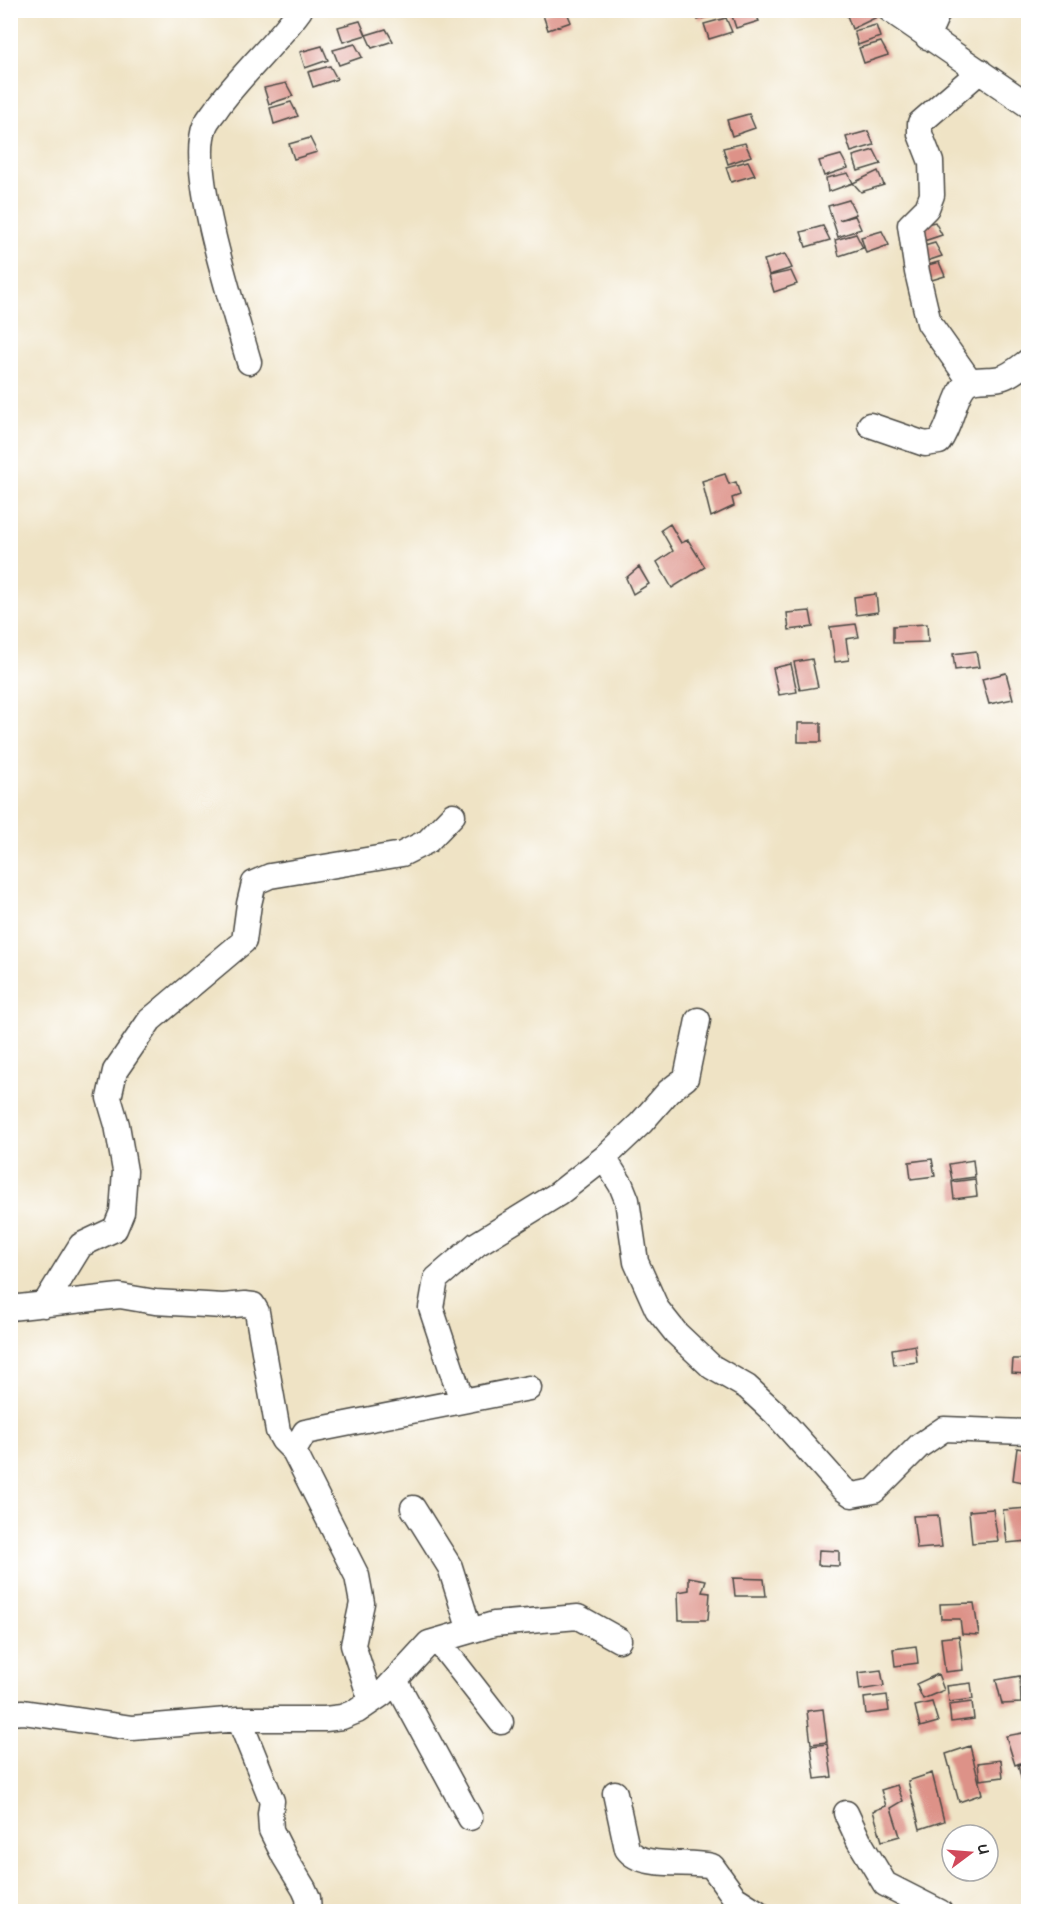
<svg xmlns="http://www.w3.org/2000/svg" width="1039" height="1922" font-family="'Architects Daughter',sans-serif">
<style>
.building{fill:#dd9288}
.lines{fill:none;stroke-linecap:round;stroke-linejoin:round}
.minor-casing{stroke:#484742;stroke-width:27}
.minor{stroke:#fff;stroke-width:24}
</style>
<rect width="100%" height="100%" fill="#fff"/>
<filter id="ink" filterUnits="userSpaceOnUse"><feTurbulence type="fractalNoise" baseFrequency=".0167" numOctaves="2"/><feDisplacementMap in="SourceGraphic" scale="12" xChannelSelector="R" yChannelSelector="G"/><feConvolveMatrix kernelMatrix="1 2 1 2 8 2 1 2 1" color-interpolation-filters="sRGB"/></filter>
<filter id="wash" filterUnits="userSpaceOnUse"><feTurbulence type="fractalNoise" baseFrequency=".008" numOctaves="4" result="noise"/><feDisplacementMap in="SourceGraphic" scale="24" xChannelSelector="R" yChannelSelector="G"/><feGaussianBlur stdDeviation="1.35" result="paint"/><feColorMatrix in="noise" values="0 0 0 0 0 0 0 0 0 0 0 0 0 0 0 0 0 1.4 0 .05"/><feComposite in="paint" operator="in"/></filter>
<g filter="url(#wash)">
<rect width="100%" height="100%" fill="#efe3c5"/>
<g id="blocks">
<path class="building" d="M559,10h7l5,12 -23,8 -5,-15z
M697,10h24v2l-23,8z
M740,10h14l5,11 -23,7 -5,-15z
M845,10h27l5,7 -25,12z
M726,18l6,14 -23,7 -5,-15z
M360,21l6,14 20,-6 7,12 -21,7 -6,-13 -23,7 -5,-15z
M876,25l4,12 -22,8 -4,-14z
M881,42l7,13 -24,8 -5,-15z
M355,44l7,13 -23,8 -6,-15z
M322,46l6,14 -23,8 -5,-16z
M330,66l7,13 -24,8 -5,-15z
M286,83l7,13 -24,8 -5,-16z
M291,102l7,14 -24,8 -4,-16z
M749,114l6,14 -23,8 -5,-16z
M868,131l6,14 -23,7 -5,-15z
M310,138l7,14 -23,7 -5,-15z
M745,143l6,13 -23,8 -5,-16z
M874,150l7,14 -23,7 -5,-15z
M841,155l7,13 -24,8 -5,-15z
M748,161l7,14 -24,7 -5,-15z
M878,171l6,14 -23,7 -8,-9z
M848,173l5,10 -25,9 -2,-14z
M849,200l7,14 -17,6 16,-4 6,13 -23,8 -10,-31z
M935,222l7,13 -24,8 -4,-16z
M823,226l7,14 -24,7 -5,-15z
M882,231l7,14 -23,8 -5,-16z
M856,234l7,14 -24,8 -4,-16z
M935,243l7,13 -24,8 -4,-15z
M785,254l7,14 -23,7 -5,-15z
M939,262l6,14 -23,7 -5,-15z
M791,271l6,13 -23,8 -5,-16z
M725,474l4,10 7,-2 4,13 -8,3 2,8 -23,11 -9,-36z
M670,524l11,19 7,-3 17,27 -33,21 -15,-26 16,-11 -12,-21z
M639,567l10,17 -16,10 -7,-16z
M876,594l2,18 -22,3 -2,-18z
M810,611l3,16 -24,3 -2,-17z
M856,624l3,13 -13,2 3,21 -14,2 -5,-35z
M927,624l1,18 -35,1v-17z
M976,651l3,16 -24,3 -2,-16z
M812,659l6,28 -18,3 -6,-28z
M791,664l6,28 -18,3 -6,-27z
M1006,673l7,26 -24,5 -7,-25z
M798,723h23v19h-23z
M932,1159l3,17 -24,3 -2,-17z
M973,1160l2,17 -23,3 -3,-16z
M975,1179l2,17 -23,3 -2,-17z
M915,1345l2,17 -23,3 -2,-16z
M1013,1359h12l1,15 -14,-1z
M1017,1448l11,2v33l-15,-3z
M1028,1508v33l-21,2 -4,-33z
M993,1509l5,32 -26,2 -3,-32z
M938,1515l4,32 -25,2 -4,-33z
M819,1550l20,1v15l-21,-1z
M689,1577l17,3 -4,12 8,1 -2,27h-29l-1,-28 11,-2z
M733,1578l31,1 2,17h-31z
M974,1603l5,32 -17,-1 -2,-15h-19l-1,-15z
M959,1636l4,34 -18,2 -4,-34z
M916,1646l2,17 -23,3 -2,-17z
M881,1670l3,16 -24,4 -2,-17z
M938,1674l6,16 -21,9 -7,-15z
M1020,1676l1,27 -19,1 -6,-24z
M971,1683l2,16 -24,3 -2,-16z
M887,1695l2,16 -23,3 -2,-16z
M932,1702l6,20 -18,5 -5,-21z
M972,1702l2,17 -23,3 -2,-17z
M823,1709l4,33 -16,2 -4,-33z
M1028,1732v28l-13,5 -9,-29z
M827,1744l5,33 -17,2 -4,-33z
M970,1746l12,48 -23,8 -13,-48z
M1001,1760l2,17 -23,3 -2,-17z
M1028,1763v17l-6,2 -4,-17z
M932,1773l12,48 -24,8 -12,-48z
M897,1785l6,16 -12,7 9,28 -18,5 -9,-30 13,-5 -5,-16z"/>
</g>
</g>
<g filter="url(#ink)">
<use href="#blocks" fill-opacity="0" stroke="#484742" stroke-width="1.5"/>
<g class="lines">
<g class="minor-casing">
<path id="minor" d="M890,10l138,95
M927,37l12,-27
M249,362c-14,-50 -62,-191 -44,-236 2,-6 8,-12 12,-18 25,-35 58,-63 83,-98
M970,381l-41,-58 -12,-51 -7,-47 17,-17 5,-13 -1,-33 -11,-28v-11l60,-52
M870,425l55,19 14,-2c13,-18 14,-42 25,-56 8,-10 25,-5 36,-8 10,-2 20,-11 28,-17
M698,1020l-12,58 -17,13 -28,32 -37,35 17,27 6,15 9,62 21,47 19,24 36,34 35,20 28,26 67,75 10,7 22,-4 45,-45 25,-17 84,3
M44,1305l37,-60 34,-16 7,-17 3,-41 -8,-46 -8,-27 6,-27 35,-51 94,-79 5,-37 5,-21 16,-7 132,-22 26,-13 25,-26
M10,1308l110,-12 35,6 68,4 22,-2 8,1 4,7 21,119 5,9 11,11 63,125 5,27 -9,42 18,56
M462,1401l-31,-93 5,-29 41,-35 81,-50 46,-36
M294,1451l11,-19 224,-44
M413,1508l37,59 20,64
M438,1641l63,81
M395,1680l75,138
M10,1713l13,-1 109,16 107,-9h86l17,-2 15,-6 25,-17 47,-51 65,-19 84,-7 41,23
M239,1719l33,82 -2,13 1,16 13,26 20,33 4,9 1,14
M615,1793l12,56c15,21 62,11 85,17l23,32 22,14
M846,1813l13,28 26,43 55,28"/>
</g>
<use href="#minor" class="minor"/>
</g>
</g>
<rect width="1039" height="1922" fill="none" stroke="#fff" stroke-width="36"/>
<g transform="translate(970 1853) rotate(74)"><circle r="28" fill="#ffffff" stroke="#aaaaaa" stroke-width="1.5"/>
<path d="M0-4.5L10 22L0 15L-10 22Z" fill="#d1495b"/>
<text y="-9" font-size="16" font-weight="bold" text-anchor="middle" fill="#2b2b2b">U</text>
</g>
</svg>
